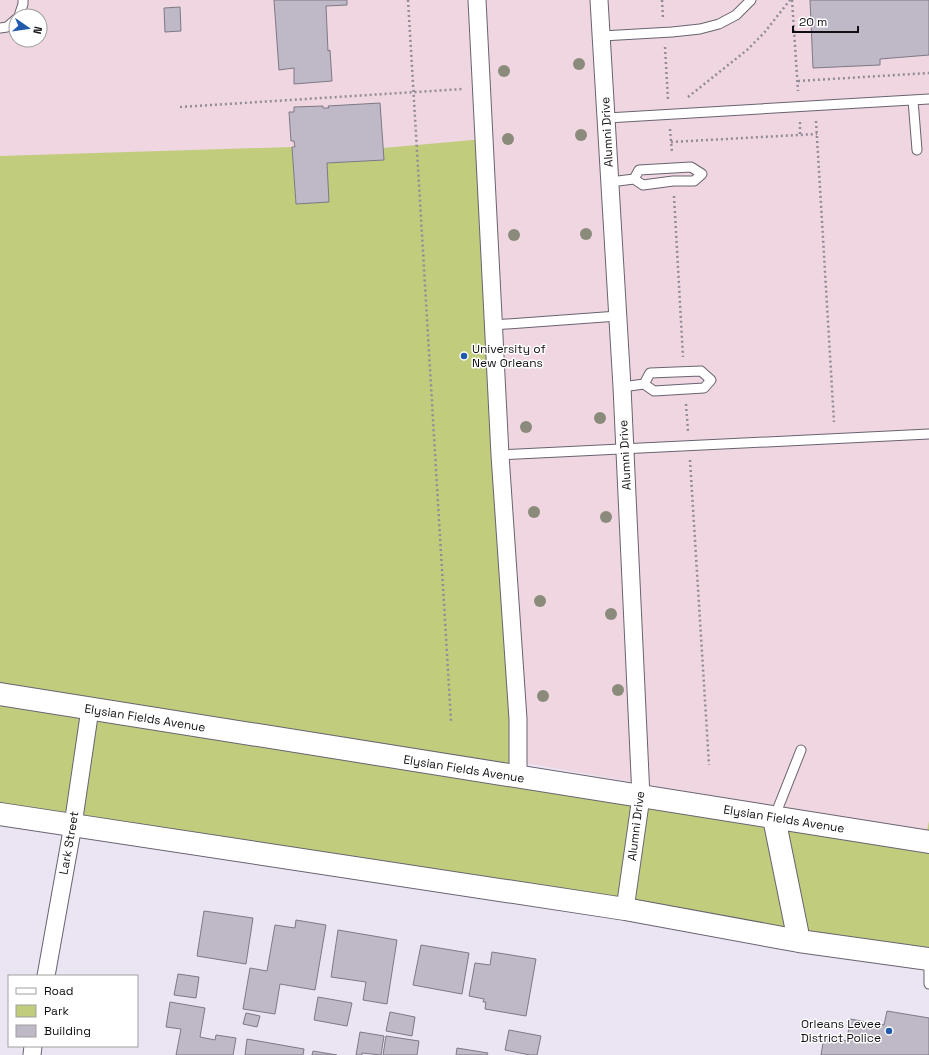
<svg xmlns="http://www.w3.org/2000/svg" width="929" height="1055" font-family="'Space Grotesk',sans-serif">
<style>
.education{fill:#efd6e0;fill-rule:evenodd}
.green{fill:#c2cc7d}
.building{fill:#bfb8c6;stroke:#7e7885}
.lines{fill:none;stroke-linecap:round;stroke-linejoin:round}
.service-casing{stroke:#696370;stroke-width:11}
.minor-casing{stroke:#696370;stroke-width:19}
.tertiary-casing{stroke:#696370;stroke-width:24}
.path{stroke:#918c97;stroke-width:2.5;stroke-dasharray:2 3;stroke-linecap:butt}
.service{stroke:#fff;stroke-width:9}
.minor{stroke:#fff;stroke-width:17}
.tertiary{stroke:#fff;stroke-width:22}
.tree{fill:#8b8b7c}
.poi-dot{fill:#205aac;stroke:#fff;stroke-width:1.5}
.labels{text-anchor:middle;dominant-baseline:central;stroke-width:3;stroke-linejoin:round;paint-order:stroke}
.street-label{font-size:12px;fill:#110e13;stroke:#fff}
.poi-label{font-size:12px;fill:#110e13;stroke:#fff;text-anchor:start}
</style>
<rect width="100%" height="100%" fill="#ebe4f3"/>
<path class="education" d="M0,0h929v834l-929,-163zM16,16h24v24h-24z"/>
<path class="green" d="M484,139l34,638 407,64 4,-20v138l-929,-145v-658l292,-9 4,57 31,-41 56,-3v-12z"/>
<path class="building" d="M274,0h73v5l-21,1 2,45 2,-1 2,31 -38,3v-16l-15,2z
M810,0h119v55l-49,4v6l-67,3z
M180,7l1,24 -16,1 -1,-24z
M380,103l4,57 -57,3 2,39 -33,2 -4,-57h3l-1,-6h-3l-2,-29h5v-5l29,-1v2h6l-1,-2z
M204,911l49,7 -7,46 -49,-8z
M296,920l30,5 -11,65 -35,-6 -5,30 -32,-5 7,-41 17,3 8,-46 20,3z
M338,930l59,10 -10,64 -24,-4 3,-18 -35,-5z
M421,945l48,8 -7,41 -49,-9z
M492,952l44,7 -10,57 -41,-7 1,-7h-3l1,-3 -15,-3 6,-33 15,2z
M178,974l21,3 -3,21 -22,-3z
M318,997l34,6 -5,23 -33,-6z
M170,1002l35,6 -5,29 15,3 1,-5 20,3 -3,17h-57l5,-26 -15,-2z
M887,1011l42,7v37h-108l3,-18 23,4 3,-22 34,6z
M390,1012l25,5 -3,19 -26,-5z
M246,1013l14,3 -3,11 -14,-3z
M509,1030l32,6 -4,19h-7l-25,-5z
M360,1032l24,4 -3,19 -19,-2v2h-6z
M386,1036l33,5 -2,14h-34z
M247,1039l57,10 -1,6h-58z
M457,1048l31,5 -1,2h-31z
M313,1051l24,4h-25z"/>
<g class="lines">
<g class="service-casing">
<path id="service" d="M19,16l4,-12v-4
M0,28l7,-1 9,-8
M602,36l70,-4 28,-3 19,-5 17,-9 15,-15
M913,100l4,50
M607,118l322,-19
M610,182l24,-3 9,6 30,-4h21l8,-7 -11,-7 -52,3 -5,9
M493,325l125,-9
M622,387l22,-3 10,7 50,-3 7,-8 -10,-9 -51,2 -6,11
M500,455l429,-21
M774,818l27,-68
M929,959v25"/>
</g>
<g class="minor-casing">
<path id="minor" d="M477,0l23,455 18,264v58
M599,0l23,387 19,410 -16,112
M46,976l27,-151 17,-116
M32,1055l1,-9"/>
</g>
<g class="tertiary-casing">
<path id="tertiary" d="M0,694l929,148
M0,814l625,95 174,32 130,18
M774,818l25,123"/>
</g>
<path class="path" d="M408,0l43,721
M662,0l1,18
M792,0l6,91
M665,47l3,53
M798,81l131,-8
M688,97l59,-47 17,-17 26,-33
M180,107l283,-18
M816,121l18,301
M800,122v13
M670,129l2,24
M671,142l146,-8
M674,196l9,161
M686,404l2,27
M690,460l19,305"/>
<use href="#service" class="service"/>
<use href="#minor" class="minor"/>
<use href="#tertiary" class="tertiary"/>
</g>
<g class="tree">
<circle cx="579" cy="64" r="6"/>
<circle cx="504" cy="71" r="6"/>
<circle cx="581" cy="135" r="6"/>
<circle cx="508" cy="139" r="6"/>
<circle cx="586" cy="234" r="6"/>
<circle cx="514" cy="235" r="6"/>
<circle cx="600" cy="418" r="6"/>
<circle cx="526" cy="427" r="6"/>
<circle cx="534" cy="512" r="6"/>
<circle cx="606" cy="517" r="6"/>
<circle cx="540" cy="601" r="6"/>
<circle cx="611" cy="614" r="6"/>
<circle cx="618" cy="690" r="6"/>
<circle cx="543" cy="696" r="6"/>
</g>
<g class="poi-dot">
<circle cx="464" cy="356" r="4"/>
<circle cx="889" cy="1031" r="4"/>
</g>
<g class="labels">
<g class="street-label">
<text transform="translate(607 132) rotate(-93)">Alumni Drive</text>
<text transform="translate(625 455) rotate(-93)">Alumni Drive</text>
<text transform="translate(145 718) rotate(9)">Elysian Fields Avenue</text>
<text transform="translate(464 769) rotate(9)">Elysian Fields Avenue</text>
<text transform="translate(784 819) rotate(9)">Elysian Fields Avenue</text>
<text transform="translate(636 826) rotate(-83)">Alumni Drive</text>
<text transform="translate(69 843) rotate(-80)">Lark Street</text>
</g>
<g class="poi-label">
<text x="472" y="349">University of<tspan x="472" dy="14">New Orleans</tspan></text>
<text x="881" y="1024" text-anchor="end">Orleans Levee<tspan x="881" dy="14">District Police</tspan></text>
</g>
</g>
<rect x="8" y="975" width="130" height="72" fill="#ffffff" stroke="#a09fa1"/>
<rect x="16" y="988" width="20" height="6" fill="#ffffff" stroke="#a09fa1"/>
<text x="44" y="995" font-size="12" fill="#110e13">Road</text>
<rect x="16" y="1005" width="20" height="12" fill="#c2cc7d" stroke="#a09fa1"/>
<text x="44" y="1015" font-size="12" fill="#110e13">Park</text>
<rect x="16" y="1025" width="20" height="12" fill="#bfb8c6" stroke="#a09fa1"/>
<text x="44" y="1035" font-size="12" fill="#110e13">Building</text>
<g transform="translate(28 28) rotate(103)"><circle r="19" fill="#ffffff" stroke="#a09fa1"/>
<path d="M0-3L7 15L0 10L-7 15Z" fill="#205aac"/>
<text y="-6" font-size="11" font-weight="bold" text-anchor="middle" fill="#110e13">N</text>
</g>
<path d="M793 26v6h65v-6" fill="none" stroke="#110e13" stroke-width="2"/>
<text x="799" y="26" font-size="12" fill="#110e13" stroke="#ffffff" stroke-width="3" paint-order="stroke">20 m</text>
</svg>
